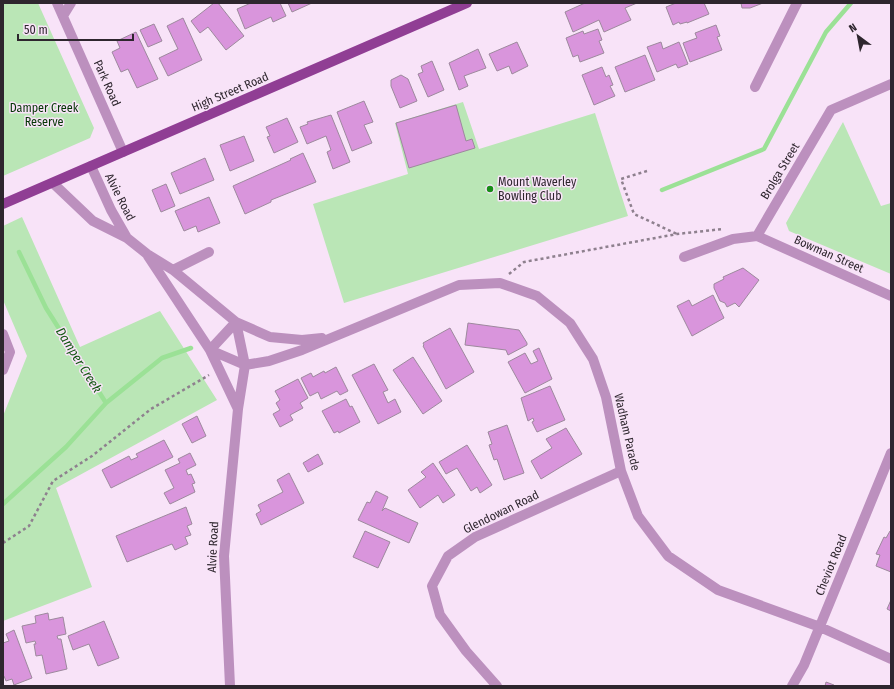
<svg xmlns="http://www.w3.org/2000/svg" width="894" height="689" font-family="'Fira Sans Condensed',sans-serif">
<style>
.green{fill:#bae6b6}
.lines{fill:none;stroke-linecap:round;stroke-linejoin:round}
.stream{stroke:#9be196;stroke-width:4.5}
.building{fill:#d995dc;stroke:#9d899d}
.path{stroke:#8e808e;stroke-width:2.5;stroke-dasharray:3 3;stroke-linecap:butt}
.minor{stroke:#bc90be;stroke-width:10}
.major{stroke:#903e94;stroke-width:10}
.poi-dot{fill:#188e18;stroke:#f8e3f8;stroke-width:1.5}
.labels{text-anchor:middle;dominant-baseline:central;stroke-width:3;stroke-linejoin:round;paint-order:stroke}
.street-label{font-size:12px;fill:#2e262e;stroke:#f8e3f8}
.park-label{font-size:12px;fill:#043604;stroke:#f8e3f8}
.poi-label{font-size:12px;fill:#2e262e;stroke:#f8e3f8;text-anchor:start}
.water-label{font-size:13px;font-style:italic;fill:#115710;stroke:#f8e3f8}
</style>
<rect width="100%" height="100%" fill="#f8e3f8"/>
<path class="green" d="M3,3h35l56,125 -4,10 -87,38z
M463,102l16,47 116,-36 33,103 -284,87 -31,-99 95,-30 -13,-51z
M843,122l38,84 10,-3v71l-102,-43 -3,-8z
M22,217l58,130 80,-36 57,89 -161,88 36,99 -89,34v-205l24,-60 -24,-56v-74z"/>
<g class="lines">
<path class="stream" d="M662,190l102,-41 62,-117 25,-29
M106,403l56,-45 29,-10
M3,504l63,-57 40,-44 -60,-95 -27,-56"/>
</g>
<path class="building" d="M214,3h4l26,33 -18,14 -18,-23 -8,6 -9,-12z
M251,3h29l6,13 -13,6 -2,-5 -26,12 -8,-20z
M288,3h24l-20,9z
M585,3h52l-12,5 6,12 -27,12 -5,-12 -26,12 -8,-20z
M676,3h28l5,11 -22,9v-1l-7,2 -1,-2 -6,3 -7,-18z
M741,3h22l-13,5h-8z
M183,18l19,42 -34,16 -9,-18 19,-9 -11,-23z
M154,24l8,17 -14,6 -8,-17z
M716,25l4,11 -3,1 5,13 -32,12 -7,-19 14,-5 -2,-5z
M598,29l4,11 -3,1 5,12 -24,9 -2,-7 -5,2 -7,-19 17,-7 1,3z
M136,32l22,47 -21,9 -9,-19 -7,3 -9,-20 8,-4 -3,-7z
M517,42l11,24 -16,8 -3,-8 -12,5 -8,-17z
M661,42l2,7 16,-7 9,22 -10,4 -2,-4 -19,8 -10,-25z
M478,49l8,19 -22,8 4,10 -9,4 -10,-27z
M645,55l10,25 -30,12 -10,-25z
M432,61l12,29 -16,7 -10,-23 5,-2 -2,-6z
M602,67l4,10 3,-2 4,10 -3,1 5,10 -21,9 -12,-30z
M401,75l7,4 9,22 -17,7 -9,-22v-6z
M364,101l9,21 -9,3 8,18 -20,8 -15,-39z
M456,105l10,36 6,-2 3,9 -66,20 -13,-45z
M331,115l19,47 -17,7 -6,-17 4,-2 -5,-14 -19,8 -7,-17 8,-3 -1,-2z
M287,118l11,24 -24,11 -7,-16 3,-1 -4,-9z
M244,136l10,25 -24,10 -10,-26z
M303,153l13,29 -45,18v2l-26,12 -12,-28 58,-26 -1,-1z
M205,158l9,22 -34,14 -9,-21z
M166,184l9,22 -14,6 -9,-22z
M209,197l11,26 -22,9 -2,-6 -12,5 -9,-20z
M743,268l16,12 -20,27 -4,-4 -8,4 -2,-4 -5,-2 -6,-13v-4l10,-5 -1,-2z
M713,295l11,23 -32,18 -15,-30 12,-6 3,6z
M468,323l51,7 8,13v2l-19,10 -2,-5 -41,-5z
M450,328l24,44 -28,17 -23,-43 1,-1 -1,-2z
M539,348l13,31 -27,14 -17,-31 17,-9 6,11 7,-3 -5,-10z
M413,357l29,44 -19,13 -30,-44z
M374,364l14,26 -5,2 5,11 7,-4 6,13 -23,12 -26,-49z
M336,367l12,24 -8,4 -3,-4 -16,8 -3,-7 -8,4 -9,-18 10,-5 2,4 11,-6 1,2z
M298,379l10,19 -8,5 3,5 -13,7 3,5 -13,7 -7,-13 7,-4 -4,-7 4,-3 -5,-9z
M550,386l15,34 -28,12 -5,-10 2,-1 -1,-3 -5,3 -7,-23z
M346,399l4,8 2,-1 8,16 -21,11 -1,-2 -4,2 -12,-22z
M197,416l9,20 -14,7 -10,-19z
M507,425l17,48 -20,7 -7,-21 -3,1 -5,-15 3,-1 -4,-12z
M566,428l16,26 -41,25 -10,-18 21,-13 -6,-9z
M164,440l9,17 -62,31 -9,-18 27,-14 2,4 7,-3 -2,-3z
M467,445l25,40 -12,8 -3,-6 -6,4 -14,-23 -11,6 -7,-12z
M190,453l6,12 -10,5 2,5 3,-1 4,9 -3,1 3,8 -25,12 -6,-11 10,-5 -9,-18 15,-7 -2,-4z
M318,454l5,10 -15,8 -5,-9z
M433,463l22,32 -12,8 -5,-8 -18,13 -12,-18 18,-13 -5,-5z
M289,473l15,30 -43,22 -5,-11 5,-3 -3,-6 25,-13 -6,-12z
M376,491l12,6 -6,14 3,-3 33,15 -9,20 -51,-23 9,-18 3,1z
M186,507l6,17 -5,2 4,9 -6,2 3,7 -13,6 -3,-6 -45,18 -11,-26z
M365,531l25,11 -12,26 -25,-11z
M890,531l1,1v40l-15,-6 4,-11 -4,-1 8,-17 2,1z
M891,600v11l-4,-2z
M48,613l1,7 14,-3 3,17 -9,2 1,3h3l6,30 -21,5 -4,-19 -6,1 -2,-12h2l-1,-3 -9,2 -4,-17 14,-3 -1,-7z
M104,621l15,37 -21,8 -9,-22 -16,6 -5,-14z
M14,630l18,48 -18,7 -2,-6 -6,2 -2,-5h-1v-33l6,-2 -3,-7z
M826,682l8,3v1h-9z"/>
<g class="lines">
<path class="path" d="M647,171l-26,8 13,35 43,20
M509,274l15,-12 153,-28 46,-5
M3,543l26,-17 24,-45 39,-25 59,-47 58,-34"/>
<path class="minor" d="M57,3l66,149
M63,16l8,-13
M755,87l42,-84
M91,166l20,44 16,28
M53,183l40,38 34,17 20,16 26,16 63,52 34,15 32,3 20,-2
M757,236l134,60
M148,256l62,94 28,59
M684,257l49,-18 24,-3 74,-126 60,-26
M173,270l36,-18
M236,322l-26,28 35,15 24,-4 33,-11 157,-65 41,-2 37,13 33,27 23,36 13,38 15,74 17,45 30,40 50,34 102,37 71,32
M3,334l7,18 -7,18
M230,686l-6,-130 14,-147 7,-44 -9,-43
M497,686l-31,-35 -26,-36 -8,-29 16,-30 27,-19 146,-66
M792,686l12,-21 87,-212"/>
<path class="major" d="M3,204l464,-201"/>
</g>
<circle class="poi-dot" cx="490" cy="189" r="4"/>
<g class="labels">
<g class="street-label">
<text transform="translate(107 83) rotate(66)">Park Road</text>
<text transform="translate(230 92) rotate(-23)">High Street Road</text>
<text transform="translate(780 171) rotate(-59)">Brolga Street</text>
<text transform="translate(120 197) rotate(63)">Alvie Road</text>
<text transform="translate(829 254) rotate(24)">Bowman Street</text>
<text transform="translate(627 432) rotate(77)">Wadham Parade</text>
<text transform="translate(501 512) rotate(-26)">Glendowan Road</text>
<text transform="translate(213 547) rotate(-87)">Alvie Road</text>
<text transform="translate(831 565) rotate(-68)">Cheviot Road</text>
</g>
<g class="park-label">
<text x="44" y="108">Damper Creek<tspan x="44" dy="14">Reserve</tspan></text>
</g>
<g class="poi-label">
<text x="498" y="182">Mount Waverley<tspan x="498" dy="14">Bowling Club</tspan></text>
</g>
<g class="water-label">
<text transform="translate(79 360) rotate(58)">Damper Creek</text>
</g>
</g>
<rect width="894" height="689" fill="none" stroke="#2e262e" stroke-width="8"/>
<g transform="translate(858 36) rotate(328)" stroke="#f8e3f8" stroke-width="3" paint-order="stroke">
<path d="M0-3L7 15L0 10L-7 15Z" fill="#2e262e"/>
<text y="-6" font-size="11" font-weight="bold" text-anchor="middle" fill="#2e262e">N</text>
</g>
<path d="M18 34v6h115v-6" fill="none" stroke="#2e262e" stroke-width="2"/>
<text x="24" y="34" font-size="12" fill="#2e262e" stroke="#f8e3f8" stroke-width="3" paint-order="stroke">50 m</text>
</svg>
